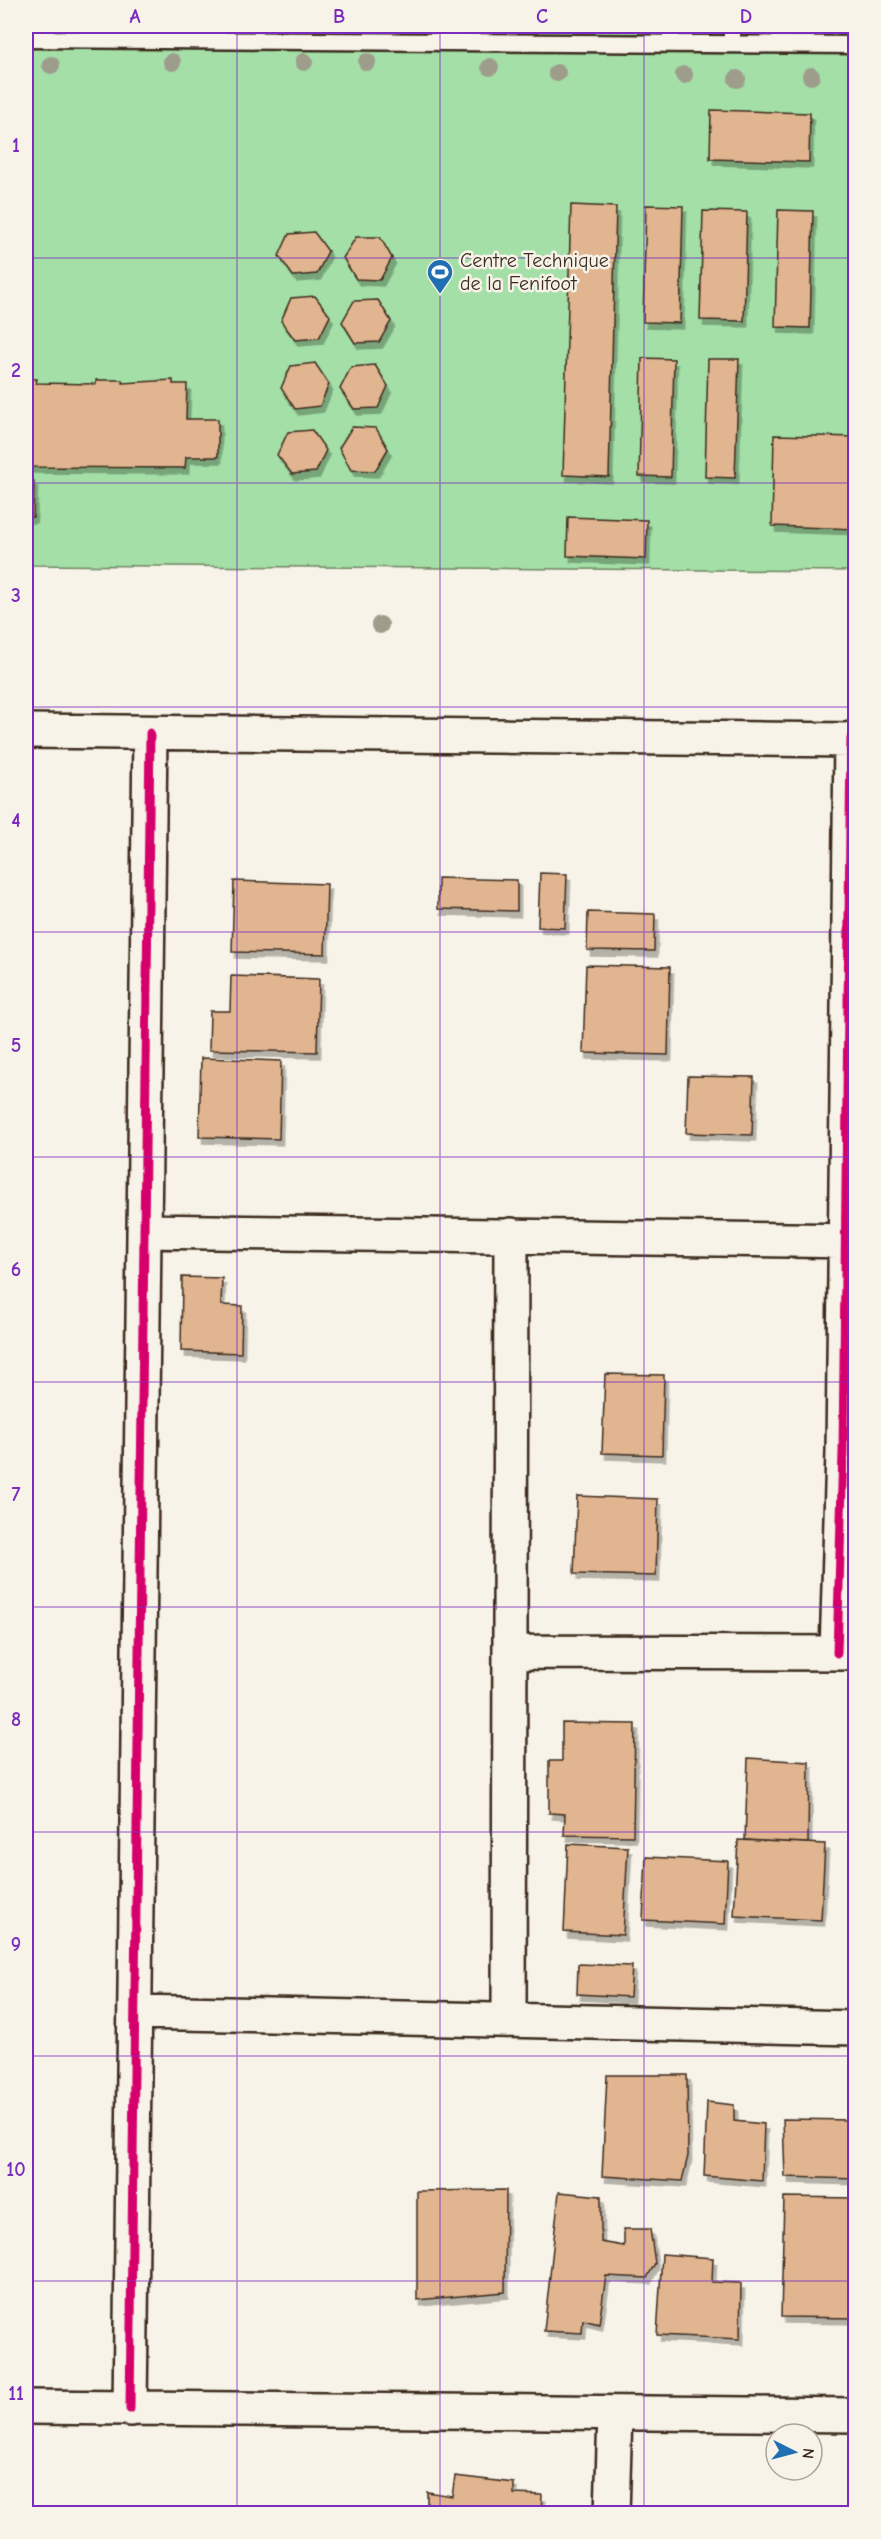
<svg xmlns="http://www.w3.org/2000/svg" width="881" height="2539" font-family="'Comic Neue',sans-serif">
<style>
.green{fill:#a3dfa6;stroke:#6f8462;stroke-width:1.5}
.building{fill:#e0b590;stroke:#3b2a1e;stroke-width:1.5;filter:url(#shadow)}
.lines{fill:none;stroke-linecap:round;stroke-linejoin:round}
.lane-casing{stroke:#3b2a1e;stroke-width:21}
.street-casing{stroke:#3b2a1e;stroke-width:38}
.lane{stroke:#f7f3e8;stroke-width:16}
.street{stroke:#f7f3e8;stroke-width:33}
.cycleway-casing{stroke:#f7f3e8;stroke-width:13}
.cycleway{stroke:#d6006c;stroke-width:9}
.tree{fill:#9e9d8c}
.grid{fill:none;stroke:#7b2cbf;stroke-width:1.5;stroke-opacity:0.55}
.labels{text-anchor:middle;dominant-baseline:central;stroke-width:5;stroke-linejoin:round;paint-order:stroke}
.poi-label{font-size:20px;fill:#3b2a1e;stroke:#f7f3e8;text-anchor:start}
.neatline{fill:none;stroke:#7b2cbf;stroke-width:2}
.grid-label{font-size:20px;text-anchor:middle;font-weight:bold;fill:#7b2cbf}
</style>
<defs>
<filter id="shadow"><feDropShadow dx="3.5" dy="6" stdDeviation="0" flood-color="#0004"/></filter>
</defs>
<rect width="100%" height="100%" fill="#f7f3e8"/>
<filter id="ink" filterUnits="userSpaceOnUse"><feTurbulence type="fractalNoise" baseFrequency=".0167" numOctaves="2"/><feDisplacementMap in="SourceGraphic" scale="12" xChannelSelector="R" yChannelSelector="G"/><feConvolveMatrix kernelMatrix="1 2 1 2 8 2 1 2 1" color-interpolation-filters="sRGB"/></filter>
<g filter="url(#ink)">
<path class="green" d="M26,26h829v545l-829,-6z"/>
<path class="building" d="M711,110l99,3 -1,49 -99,-3z
M571,205l45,2 -7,270 -46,-2z
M646,205l37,1 -3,117 -37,-1z
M778,210l35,1 -3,117 -35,-1z
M703,211l44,1 -3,109 -44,-1z
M314,232l14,19 -11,23 -24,2 -14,-20 10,-22z
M356,237h24l12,21 -12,22 -24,-1 -13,-21z
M315,296l15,20 -11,22 -24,2 -14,-19 10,-23z
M378,300l13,21 -12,21 -24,1 -13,-21 12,-21z
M642,358l32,1 -3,118 -32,-1z
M708,359h31l-4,119 -30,-1z
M315,363l14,21 -9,22 -25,3 -14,-21 10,-22z
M375,365l13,21 -10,22 -24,1 -14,-20 11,-22z
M26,379h11l-1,4 60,1v-4h26l1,3 50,-3v4h14l-1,35h32v38h-32l-1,11 -159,-1z
M352,427l24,1 12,21 -13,22 -24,-1 -12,-22z
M312,430l14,20 -10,22 -24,2 -15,-19 11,-23z
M774,435l82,2v92l-84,-3z
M26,481h8l-1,36h-7z
M568,517l79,3 -1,39 -79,-3z
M540,873l27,1 -2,54 -27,-1z
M438,878l79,2v31l-79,-2z
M234,881l93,3 -2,70 -93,-2z
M588,912l67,2 -1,37 -67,-1z
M586,965l84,2 -2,88 -85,-2z
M231,976l88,3 -2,73 -108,-2 1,-39h20z
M201,1058l80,3 -2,78 -80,-2z
M688,1076l66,1 -2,58 -66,-2z
M182,1277l40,1 -1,27 21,1 -1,47 -60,-2z
M605,1374l59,1 -2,80 -60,-2z
M577,1496l81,3 -2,77 -82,-2z
M562,1723l73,1 -2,112 -69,-1 1,-21 -16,-1v-52h13z
M748,1758l61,4 -1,81 -63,-3z
M738,1840l87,4 -4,76 -87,-4z
M568,1844l60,3 -5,88 -59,-3z
M646,1857l82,4 -3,63 -82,-4z
M578,1964l54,2 -2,31 -53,-3z
M607,2075h80l1,81 -6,25 -80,-5z
M707,2102l27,3v16l30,3 -2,57 -58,-5z
M783,2119l73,1v59l-71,-2z
M506,2190l-1,102 -88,8v-109z
M559,2192l42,4v46l23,4v-17h26l5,34 -8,15 -41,-2 -7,48 -16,-4 -1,13 -38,-2z
M784,2197l72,1v120l-75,-1z
M662,2254l51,4 -1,24 29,1 -1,56 -83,-4z
M455,2476l59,7v11l28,1 -1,19h-114v-22l25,4z"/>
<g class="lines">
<g class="lane-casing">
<path id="lane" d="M26,39l830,6
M671,43v-17
M732,44v-18"/>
</g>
<g class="street-casing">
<path id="street" d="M26,731l830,9
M144,1231l712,10
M511,1652l345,1
M837,1653l6,-201 8,-713
M136,2012l720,16
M509,2019l2,-784
M26,2407l830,8
M130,2409l20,-1676
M612,2514l3,-101"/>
</g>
<use href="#lane" class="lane"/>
<use href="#street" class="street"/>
<g class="cycleway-casing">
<path id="cycleway" d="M837,1653l6,-201 8,-713
M130,2409l20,-1676"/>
</g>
<use href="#cycleway" class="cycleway"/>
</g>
<g class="tree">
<circle cx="172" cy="62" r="9"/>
<circle cx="304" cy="62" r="9"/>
<circle cx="367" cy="62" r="9"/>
<circle cx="51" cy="65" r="9"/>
<circle cx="490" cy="67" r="9"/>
<circle cx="557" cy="73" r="9"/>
<circle cx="684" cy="75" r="9"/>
<circle cx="811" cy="76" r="9"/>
<circle cx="737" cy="79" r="9"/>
<circle cx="380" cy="625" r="9"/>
</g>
</g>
<path class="grid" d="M237,26v2488M440,26v2488M644,26v2488M26,258h830M26,483h830M26,707h830M26,932h830M26,1157h830M26,1382h830M26,1607h830M26,1832h830M26,2056h830M26,2281h830"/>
<defs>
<g id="stadium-pin" transform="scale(1.35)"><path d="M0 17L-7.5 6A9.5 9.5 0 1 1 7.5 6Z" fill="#1f6fb2" stroke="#f7f3e8"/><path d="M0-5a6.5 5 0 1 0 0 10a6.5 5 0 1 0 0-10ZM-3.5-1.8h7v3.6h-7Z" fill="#fff"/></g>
</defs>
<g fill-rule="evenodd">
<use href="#stadium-pin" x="440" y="272"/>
</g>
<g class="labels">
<g class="poi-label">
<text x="460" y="260">Centre Technique<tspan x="460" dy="23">de la Fenifoot</tspan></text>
</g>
</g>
<rect width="881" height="2539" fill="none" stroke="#f7f3e8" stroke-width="66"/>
<g transform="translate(794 2452) rotate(96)"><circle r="28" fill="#f7f3e8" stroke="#aca397" stroke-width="1.5"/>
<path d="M0-4.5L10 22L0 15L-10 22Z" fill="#1f6fb2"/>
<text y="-9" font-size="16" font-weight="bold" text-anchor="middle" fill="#3b2a1e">N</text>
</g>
<rect x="33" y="33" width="815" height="2473" class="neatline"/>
<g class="grid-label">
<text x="135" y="23">A</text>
<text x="339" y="23">B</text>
<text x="542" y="23">C</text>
<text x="746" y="23">D</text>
<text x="16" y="152">1</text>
<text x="16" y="377">2</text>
<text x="16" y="602">3</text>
<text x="16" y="827">4</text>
<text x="16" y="1052">5</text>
<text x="16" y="1276">6</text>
<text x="16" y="1501">7</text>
<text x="16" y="1726">8</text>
<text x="16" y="1951">9</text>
<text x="16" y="2176">10</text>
<text x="16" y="2400">11</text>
</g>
</svg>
